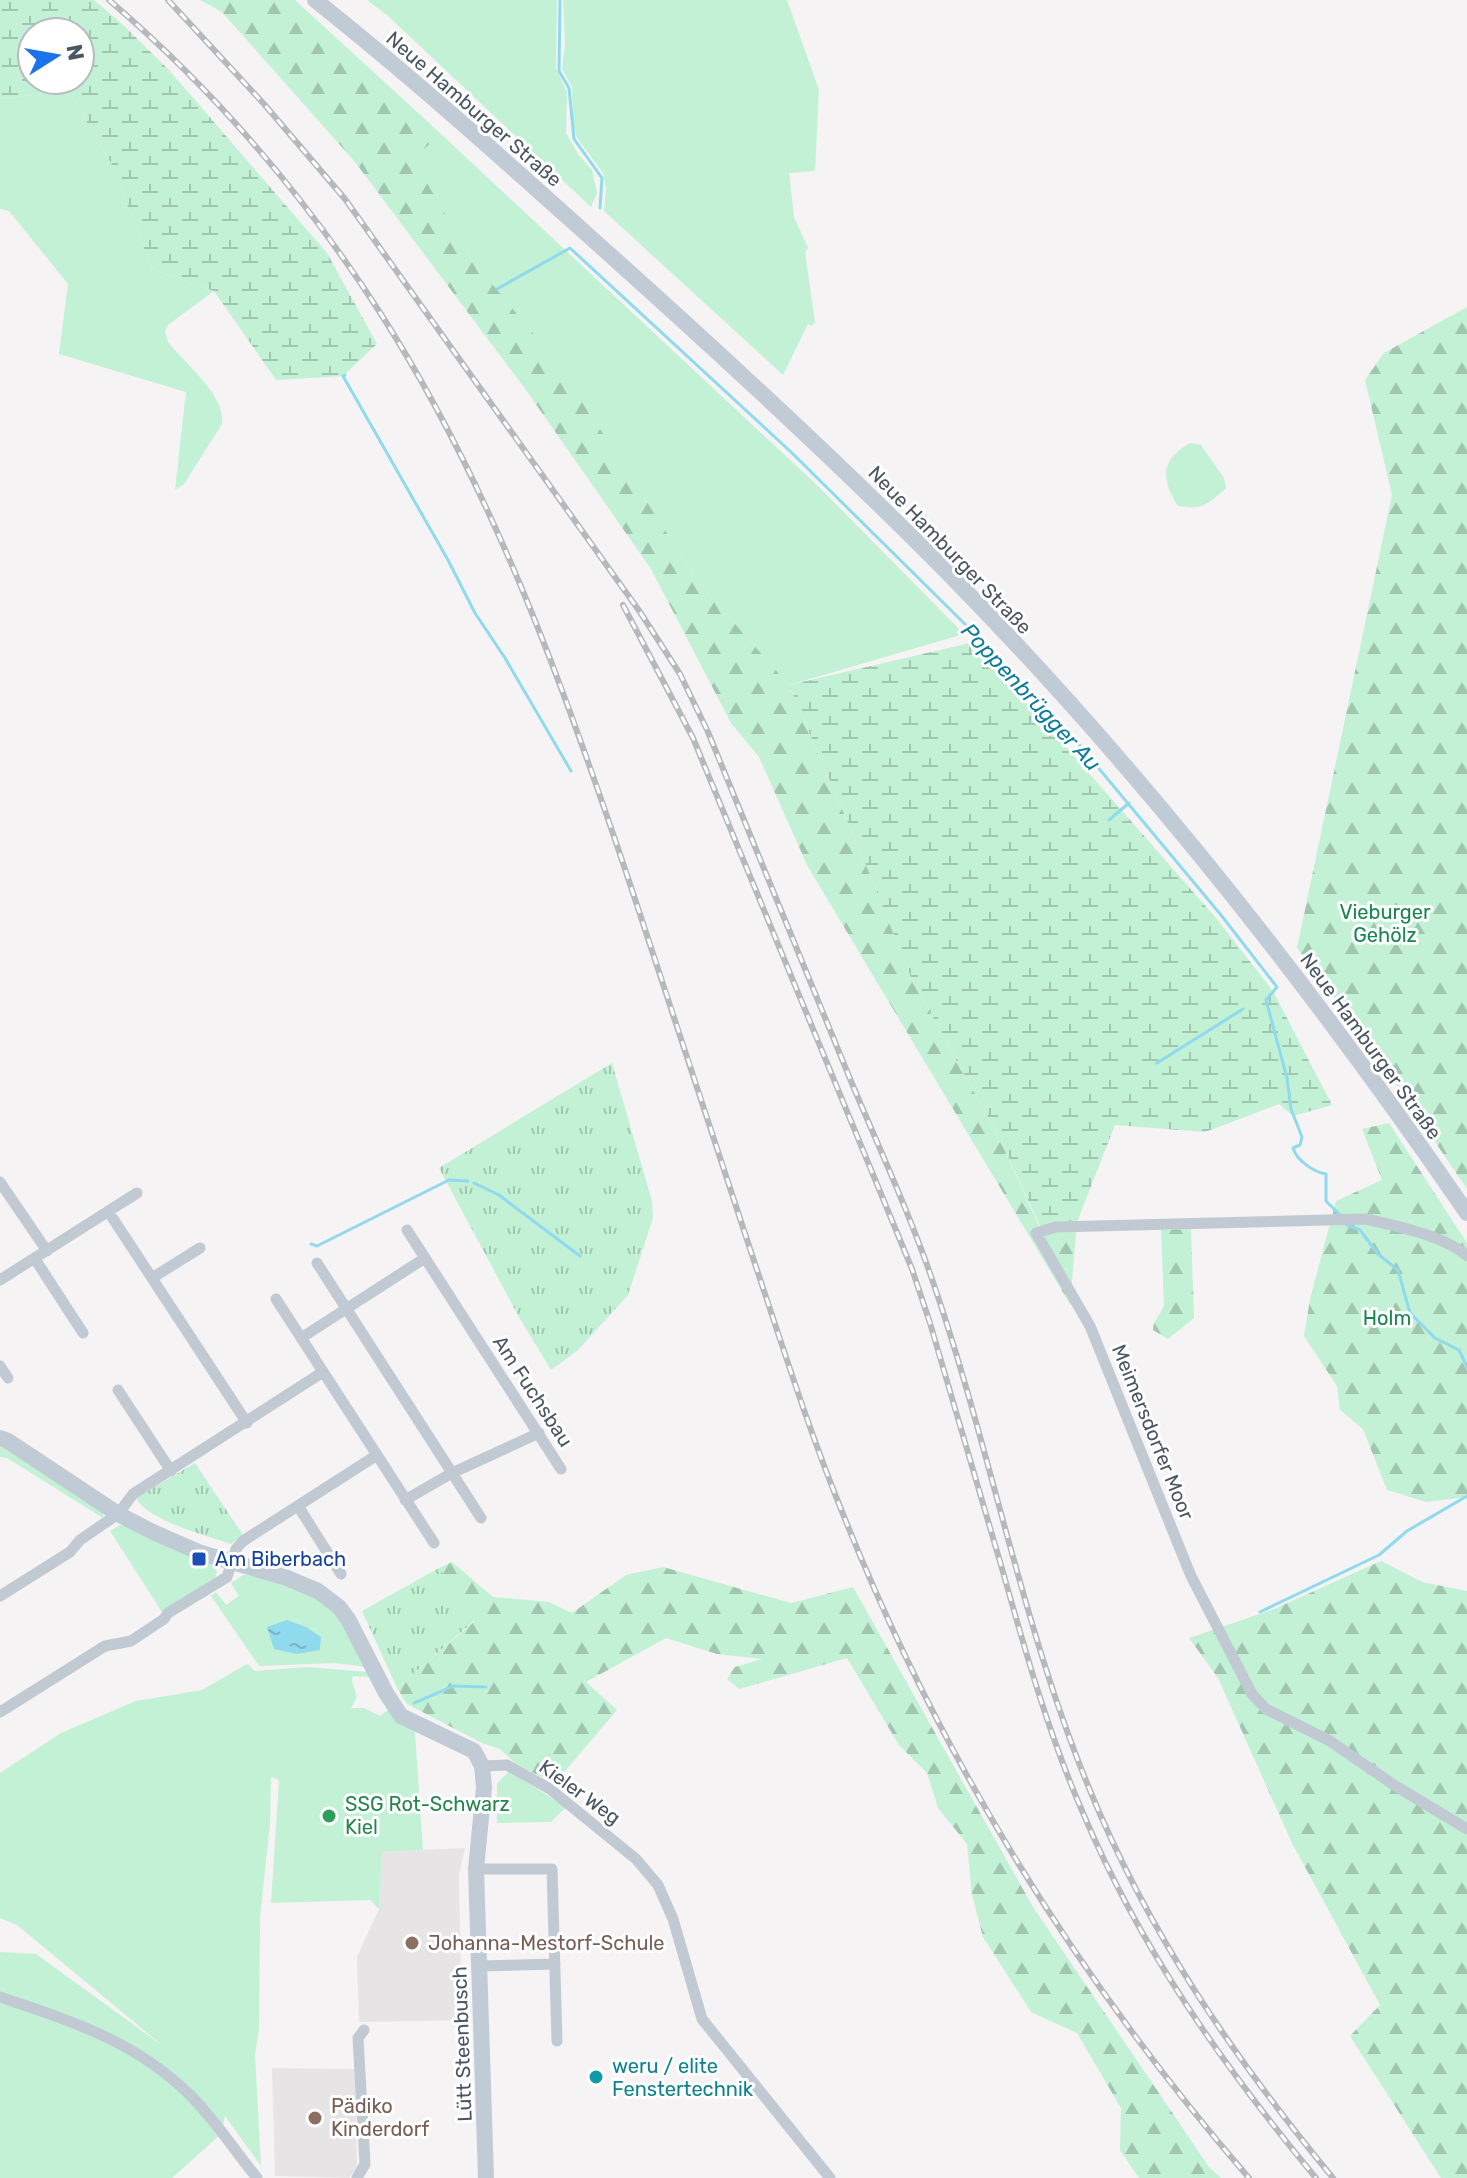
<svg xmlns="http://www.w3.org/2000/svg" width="1467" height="2178" font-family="Rubik,sans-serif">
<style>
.education{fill:#e6e4e5}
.green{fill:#c3f1d5}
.forest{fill:url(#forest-firs)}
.wetland{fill:url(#wetland-marsh);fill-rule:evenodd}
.park{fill:url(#park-tufts)}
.water{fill:url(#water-ripples)}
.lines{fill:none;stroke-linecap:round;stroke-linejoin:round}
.stream{stroke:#90daee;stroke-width:3}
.street{stroke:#c1cad2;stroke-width:11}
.secondary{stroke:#c1cbd6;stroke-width:16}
.rail-casing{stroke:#b5b8bd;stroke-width:6}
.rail{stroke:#fff;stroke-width:3;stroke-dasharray:9;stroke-linecap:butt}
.transit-dot{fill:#1a4fb4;stroke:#fff;stroke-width:3}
.leisure-dot{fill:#2e9e5b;stroke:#fff;stroke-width:3}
.education-dot{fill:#8d6e63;stroke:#fff;stroke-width:3}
.culture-dot{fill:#0f9aa8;stroke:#fff;stroke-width:3}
.labels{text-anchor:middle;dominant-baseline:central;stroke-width:6;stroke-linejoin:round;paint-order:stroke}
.street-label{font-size:20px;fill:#4a5661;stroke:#fff}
.park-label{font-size:20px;fill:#17864f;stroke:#fff}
.transit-label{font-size:20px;fill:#164399;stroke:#fff;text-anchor:start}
.leisure-label{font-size:20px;fill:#27864d;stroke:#fff;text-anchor:start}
.education-label{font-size:20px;fill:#785e54;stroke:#fff;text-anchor:start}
.culture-label{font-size:20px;fill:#0d838f;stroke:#fff;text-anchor:start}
.water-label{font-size:22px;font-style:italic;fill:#0c7c9b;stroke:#fff}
</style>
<defs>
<pattern id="forest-firs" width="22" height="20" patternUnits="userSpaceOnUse" patternTransform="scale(2)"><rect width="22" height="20" fill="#c3f1d5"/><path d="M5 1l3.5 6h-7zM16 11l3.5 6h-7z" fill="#a0c6b0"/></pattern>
<pattern id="wetland-marsh" width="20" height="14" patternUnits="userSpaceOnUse" patternTransform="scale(2)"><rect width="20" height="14" fill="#c3f1d5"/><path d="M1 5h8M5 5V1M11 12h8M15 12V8" fill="none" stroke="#a0c6b0"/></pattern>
<pattern id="park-tufts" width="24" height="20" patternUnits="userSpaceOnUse" patternTransform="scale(2)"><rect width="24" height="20" fill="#c3f1d5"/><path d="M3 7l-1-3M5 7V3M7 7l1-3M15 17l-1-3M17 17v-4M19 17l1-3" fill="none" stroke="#a0c6b0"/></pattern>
<pattern id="water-ripples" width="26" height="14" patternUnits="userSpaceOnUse" patternTransform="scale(2)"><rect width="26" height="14" fill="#90daee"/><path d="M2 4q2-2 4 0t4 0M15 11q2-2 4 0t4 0" fill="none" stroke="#78b4c4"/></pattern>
</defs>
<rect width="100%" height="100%" fill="#f5f3f3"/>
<path class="education" d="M465,1848l-6,27 2,103 7,15 2,27 -111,2 -2,-65 22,-48 3,-57z
M272,2068l83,1 2,99 -8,10 -74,-2z"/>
<path class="green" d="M367,0h190l-1,68 11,24 -1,41 12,21 14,16 5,23 -6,14 -204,-192z
M563,0h224l32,90 -4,81 -26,2 5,44 14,31 -3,4 10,70 -3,4 -4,-2 -25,51 -179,-164 2,-23 -3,-15 -26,-35 -4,-15 -1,-36 -10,-18 3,-25z
M68,90l43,73 41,106 62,22 -46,34 -3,6 3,11c17,22 58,53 54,82l-38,60 -9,6 11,-98 -127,-38 9,-70 -59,-73 -9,-2v-110z
M441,134l378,353 145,147 -175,51 -90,-102 -142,-220 -85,-103 -60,-101z
M1190,443l11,2 23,33 2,10c-18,16 -23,22 -48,18 -17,-27 -18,-46 12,-63z
M0,1447l8,2 95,64v5l-96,-60 -7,-1z
M120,1525l8,1 86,39 3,7 -2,6 -53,34 -52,-81z
M243,1575c20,0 75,15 89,31 12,12 25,45 34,61l-31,-4 -76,3 -48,-70 5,-4 10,13 13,-9 -8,-13z
M247,1664l8,7 52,-4 61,5 2,5 -17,-1 -1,5 5,16 -6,11h13l16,8 8,-6 27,22 8,118 -41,2 -3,57 -9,-9 -99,3 8,-123 -8,-3 -1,46 -10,94 -1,112 -4,26 6,111 -36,-50 -3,17 -50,45h-172v-226l36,2 127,92 -146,-121 -17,-7v-145l61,-40 75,-32 66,-11z
M509,1771l57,36 -15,15 -54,1v-39z"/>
<path class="forest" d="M200,0h95l146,134 -28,25 59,101 85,102 142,221 90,102 78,182 45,113 86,155 41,91 38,-4 -7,82 -262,-437 -49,-110 -28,-34 -80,-154 -125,-179 -171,-228 -133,-150z
M1467,307v882l-91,-134 -79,-107 95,-453 -27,-115 19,-27z
M1389,1123l78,120v254l-41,5 -39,-12 -24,-61 -23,-19 -3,-24 -33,-50 6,-37 26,-98 46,-21 -20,-51z
M1191,1229l3,89 -26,21 -15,-9c0,-10 8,-15 11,-25l-3,-75z
M1381,1561l41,21 45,9v587h-26l-91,-142 30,-31 -88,-162 -74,-165 -29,-40 85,-29z
M452,1562l41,35 56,5 23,11 54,-38 37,-8 128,36 62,-16 180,320 176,260 12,11h-82l-19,-28 1,-42 -44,-75 -46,-21 -48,-75 -11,-42 -5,-51 -29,-36 -11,-35 -28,-28 -52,-87 -108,31 -12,-10 8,-12 27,-8 -45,-5 -51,-16 -80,44 31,28 -63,74 -39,-21 -15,-14 -18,-6 -75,-39 -10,-16 78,-67 -36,-53z"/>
<path class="wetland" d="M0,0h94l27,23 48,47 158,183 50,91 -34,32 -67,4 -62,-89 -62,-22 -41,-106 -43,-73 -68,9zM80,32v48h-48v-48z
M974,642l242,276 57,73 59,114 -39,11 -14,-12 -74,28 -90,-7 -38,97 -37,4 -42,-91 -86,-155 -45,-113 -78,-182z"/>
<path class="park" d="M612,1063l40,138 1,17 -25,77 -51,56 -26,19 -32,-53 -80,-149z
M195,1463l48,72 -12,9c-24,-8 -84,-24 -95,-46z
M439,1568l36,52 -78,68 -35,-77z"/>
<path class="water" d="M287,1620l19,7 15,10 -1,13 -23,4 -23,-5 -7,-22z"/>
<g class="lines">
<path class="stream" d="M560,0l-1,71 10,17 5,51 28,39 -2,30
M497,289l73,-41 221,204 183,181 39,46 63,62 145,174 56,72 -11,13 21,78 4,31 11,28 -2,8 -7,3c4,13 21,24 33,26v27l15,15
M345,375l-2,1 105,184 27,53 30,45 66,113
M1109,820l20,-17
M1157,1063l86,-54
M474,1183l25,12 81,61
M1347,1225l13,5 18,24 20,16 12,43 25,25 24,12 8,17
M311,1244l6,2 132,-66 19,1
M1260,1612l119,-57 28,-24 60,-35
M414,1703l39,-17 33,1"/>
<path class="street" d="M0,1182l47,69
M108,1211l139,212
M407,1230l154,239
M1467,1256c-22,-20 -73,-31 -102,-37l-309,8 -20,6 54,93 101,250 61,118 14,15 64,32 64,44 73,44
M35,1259l48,74
M317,1263l164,255
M152,1278l48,-30
M0,1280l137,-87
M276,1299l158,244
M301,1338l124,-80
M0,1366l8,12
M118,1390l53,81
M405,1500l47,-27 87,-40
M298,1506l43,68
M0,1596l70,-44 10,-12 38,-26 15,-20 190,-122
M0,1712l105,-66 26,-5 33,-22 4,-6 59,-36 9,-28 7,-8 134,-86
M482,1766l25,-1 43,24 86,70 22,26 15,34 29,100 128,159
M476,1869h76l5,172
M479,1966l76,-2
M0,1997c71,24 136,44 191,99 24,24 44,55 66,82
M357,2178l8,-14 -7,-126 6,-8"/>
<path class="secondary" d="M315,0c102,81 197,167 294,254 115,103 229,208 338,318 193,196 364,414 520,641
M0,1438l8,3 110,73 35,18 48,21 86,25 31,13 21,16 9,12 38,74 15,23 73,35 8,15 2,21 -8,82 10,309"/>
<g class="rail-casing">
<path id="rail" d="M109,0c105,90 195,195 270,311 115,179 187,381 254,582 41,123 81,246 121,368 28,83 54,167 87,248 97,245 236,470 408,669
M168,0l96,104 81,95 295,413 40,62 28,58c48,118 97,236 145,354 28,66 58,131 81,199 57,166 88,341 155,503 59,145 145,270 244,390
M623,605l70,133 219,531 18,54c24,83 49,166 73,249 23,82 46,163 80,241 57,135 140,253 233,365"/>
</g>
<use href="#rail" class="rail"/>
</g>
<rect class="transit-dot" x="191" y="1551" width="16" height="16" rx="4"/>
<circle class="leisure-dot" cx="329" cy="1816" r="8"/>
<g class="education-dot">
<circle cx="412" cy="1943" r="8"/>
<circle cx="315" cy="2118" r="8"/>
</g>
<circle class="culture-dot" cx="596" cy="2077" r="8"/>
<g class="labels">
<g class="street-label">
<text transform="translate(474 109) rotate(41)">Neue Hamburger Straße</text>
<text transform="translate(950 550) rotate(46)">Neue Hamburger Straße</text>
<text transform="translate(1371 1046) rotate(54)">Neue Hamburger Straße</text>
<text transform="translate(533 1391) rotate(57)">Am Fuchsbau</text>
<text transform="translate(1153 1432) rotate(68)">Meimersdorfer Moor</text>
<text transform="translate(580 1792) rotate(36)">Kieler Weg</text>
<text transform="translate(462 2044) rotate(-92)">Lütt Steenbusch</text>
</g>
<g class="park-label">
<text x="1385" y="912">Vieburger<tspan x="1385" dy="23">Gehölz</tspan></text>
<text x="1387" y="1318">Holm</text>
</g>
<g class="transit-label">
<text x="215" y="1559">Am Biberbach</text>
</g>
<g class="leisure-label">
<text x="345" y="1804">SSG Rot-Schwarz<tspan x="345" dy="23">Kiel</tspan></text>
</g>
<g class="education-label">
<text x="428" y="1943">Johanna-Mestorf-Schule</text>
<text x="331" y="2106">Pädiko<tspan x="331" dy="23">Kinderdorf</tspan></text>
</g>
<g class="culture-label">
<text x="612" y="2066">weru / elite<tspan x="612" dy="23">Fenstertechnik</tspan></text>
</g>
<g class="water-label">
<text transform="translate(1031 697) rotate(47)">Poppenbrügger Au</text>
</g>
</g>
<g transform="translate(56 56) rotate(79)"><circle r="38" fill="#ffffff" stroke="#b7bbc0" stroke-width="2"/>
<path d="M0-6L14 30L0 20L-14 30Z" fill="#1a73e8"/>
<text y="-12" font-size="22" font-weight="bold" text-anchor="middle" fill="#4a5661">N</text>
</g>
</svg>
